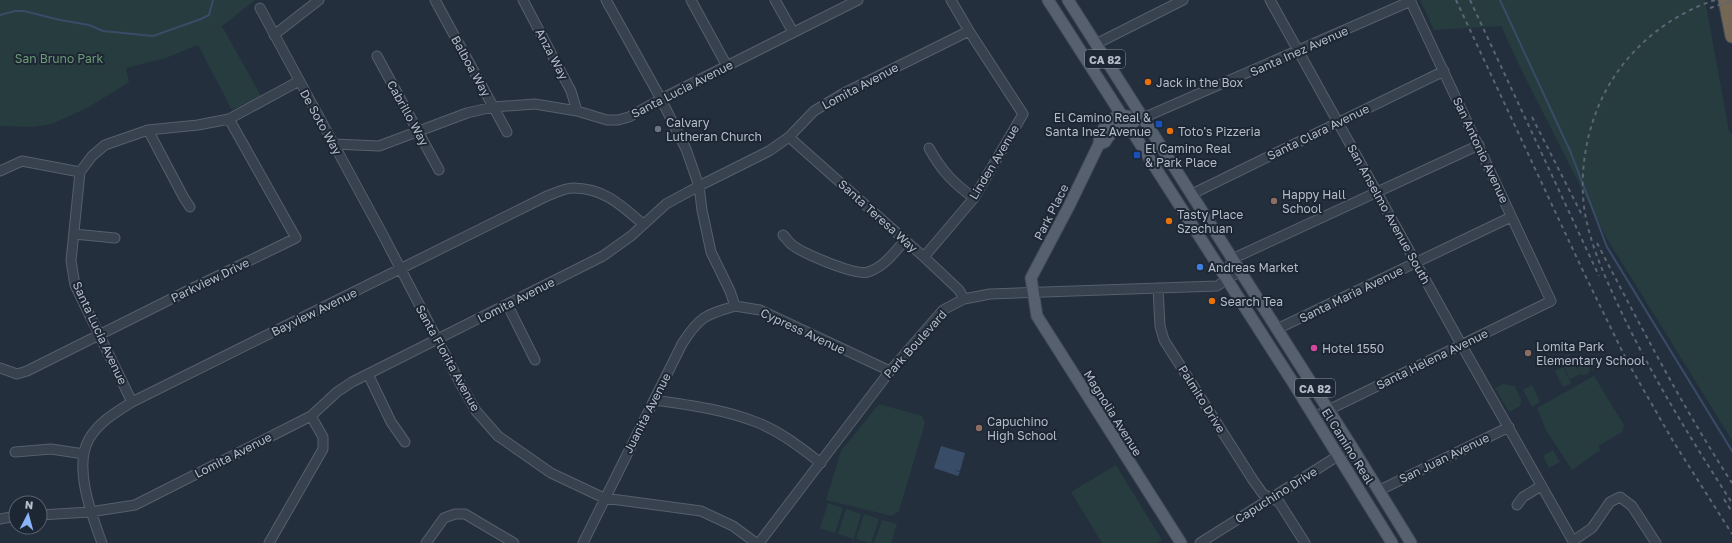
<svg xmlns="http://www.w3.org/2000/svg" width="1732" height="543" font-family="'Golos Text',sans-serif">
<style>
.green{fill:#263c3f}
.water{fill:#394c67}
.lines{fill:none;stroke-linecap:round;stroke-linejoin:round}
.stream{stroke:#394c67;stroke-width:2}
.minor-casing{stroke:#565f6c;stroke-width:11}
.major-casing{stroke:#414a57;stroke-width:13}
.highway-casing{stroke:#434c59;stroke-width:15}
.minor{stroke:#38414e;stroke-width:9}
.major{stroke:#56606e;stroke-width:11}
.highway{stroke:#746855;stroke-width:13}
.rail{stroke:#5a6575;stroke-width:2;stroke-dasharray:4 4;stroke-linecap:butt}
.food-dot{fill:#e8710a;stroke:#1d2633;stroke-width:1.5}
.transit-dot{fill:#1a4fb4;stroke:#1d2633;stroke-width:1.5}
.worship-dot{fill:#6b7280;stroke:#1d2633;stroke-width:1.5}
.education-dot{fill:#8d6e63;stroke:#1d2633;stroke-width:1.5}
.shop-dot{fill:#3f7fe0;stroke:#1d2633;stroke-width:1.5}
.hotel-dot{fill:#d1479c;stroke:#1d2633;stroke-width:1.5}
.labels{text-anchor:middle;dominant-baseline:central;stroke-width:4;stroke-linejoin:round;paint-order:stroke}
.shield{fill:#1d2633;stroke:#878f9c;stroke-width:1}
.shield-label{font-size:11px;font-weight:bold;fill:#b4bcc9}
.street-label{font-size:12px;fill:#b4bcc9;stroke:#1d2633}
.park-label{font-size:12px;fill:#6b9a76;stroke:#1d2633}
.poi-label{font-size:12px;fill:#b4bcc9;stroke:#1d2633;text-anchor:start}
</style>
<rect width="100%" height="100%" fill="#242f3e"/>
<path class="green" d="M0,0h255l-33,26 39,70 -29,14 -34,-65 -32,13 -40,10 3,14 -40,25 -37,17 -19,3 -33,-1z
M1420,0h285l24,131 3,3v306l-126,-203 -87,-172 -18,-39 -67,4z
M1569,354l11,20 -10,5 -10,-20z
M1578 369a6 6 0 1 1 12 0a6 6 0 1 1-12 0Z
M1563,367l8,16 -8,4 -8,-16z
M1594,376l30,49 -2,7 -24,14 2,4 -28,20 -26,-40 -9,-22z
M1503,384l12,2 6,14 -1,6 -11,6 -14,-24z
M1532,385l8,17 -8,5 -9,-17z
M879,404l43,12 3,7 -26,88 -7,5 -66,-16 15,-49z
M1553,450l7,12 -11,6 -6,-12z
M1116,465l46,75 -5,3h-55l-31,-51z
M828,503l15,5 -8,25 -15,-5z
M846,509l15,5 -7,25 -16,-5z
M864,514l15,5 -8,24 -15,-4z
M882,520l15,4 -6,19h-17z"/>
<path class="water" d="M941,446l24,7 -5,18 -6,-1 6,2 -2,4 -24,-8z"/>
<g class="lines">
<path class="stream" d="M1500,0l71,153 36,94 125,204
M0,15l15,-4h9l36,9 29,5 14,6 50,5 48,-17 8,-4 4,-15"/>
<g class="minor-casing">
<path id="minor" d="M435,0l72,132
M523,0l48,91 6,20
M606,0l55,99 25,50 13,37 3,24 9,42 19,39 5,15 25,4 130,61
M691,0l36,66
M775,0l18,32
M1270,0l191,344 113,199
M260,8l123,227 77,148 16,28 22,25 53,37 53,25 97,13 32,15 23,17
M274,35l45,-35
M1096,44l87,-44
M377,56l62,114
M1143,118l268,-117
M148,130l36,68 6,9
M789,137l135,120 35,33 5,9
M334,144l45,2 88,-33 26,-6 42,-3 42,7 30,9h11l11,-3 32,-18 197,-99
M929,148c12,22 24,35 45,50
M0,171l22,-10 58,11
M1192,194l252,-123
M74,234l41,4
M783,235c3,3 5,6 8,9 11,9 64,32 77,28 16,-5 26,-19 37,-32
M924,257l50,-59 49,-84 -54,-83 -18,-31
M1226,279l6,-20 247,-114
M1158,288l2,38 4,14 89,140 10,14 16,8 26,41
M507,304l28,56
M1277,329l234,-112
M0,368l17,6 10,-3 166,-83 103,-50 -67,-119
M368,374l23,48 14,20
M654,400c34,5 69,9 102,22 24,9 45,26 65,41
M132,402l-57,-117 -4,-24 9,-89 12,-16 13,-11 43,-15 50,-5 31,-6 70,-38
M1314,417l237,-116 -141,-301
M15,452l36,-3 33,5
M1380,490l129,-63
M1517,505l6,-8 18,-11
M40,515l50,-3 45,-7 176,-89 26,-24 15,-10 251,-126 28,-20 35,-32 33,-18 70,-35 20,-14 25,-26 30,-18 125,-62
M0,519l16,-3
M1573,541l19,-13 18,-26 10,-5 12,9 24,37
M102,543c-10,-27 -29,-76 -13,-104 10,-17 27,-27 43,-37l415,-206c8,-3 18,-8 26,-8 31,0 48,17 70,36
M269,543l54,-94v-12l-12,-21
M426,543l18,-25 11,-4h10l49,29
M583,543l99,-199c17,-27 23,-29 53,-38
M759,543l131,-172 53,-61 21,-11 26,-5 227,-8 23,-15
M1200,543l152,-96"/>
</g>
<g class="major-casing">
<path id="major" d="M1048,0l244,381 100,162
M1068,0l284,447 59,96
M1127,116c-15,-3 -28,14 -28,28l-30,62 -38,72 6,38 144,227
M1100,144l5,-2c8,-13 15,-16 29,-20"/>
</g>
<g class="highway-casing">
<path id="highway" d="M1725,0l7,36"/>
</g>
<use href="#minor" class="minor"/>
<use href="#major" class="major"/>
<use href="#highway" class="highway"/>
<path class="rail" d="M1456,0l127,271 44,90 46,80 59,93
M1470,0l129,276
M1715,0c-42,14 -79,42 -103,80 -23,37 -33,83 -28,127 5,35 20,68 35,100 32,68 72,132 113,196
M1710,8l22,-7
M1532,117l51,100
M1597,243c43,82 85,163 135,240
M1724,499l8,13"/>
</g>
<g class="food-dot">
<circle cx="1148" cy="82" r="4"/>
<circle cx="1170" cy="131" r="4"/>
<circle cx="1169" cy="221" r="4"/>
<circle cx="1212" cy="301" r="4"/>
</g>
<g class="transit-dot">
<rect x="1155" y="120" width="8" height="8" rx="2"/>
<rect x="1133" y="151" width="8" height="8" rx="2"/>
</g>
<circle class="worship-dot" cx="658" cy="129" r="4"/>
<g class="education-dot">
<circle cx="1274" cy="201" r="4"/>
<circle cx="1528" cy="353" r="4"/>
<circle cx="979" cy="428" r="4"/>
</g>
<circle class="shop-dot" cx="1200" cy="267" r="4"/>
<circle class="hotel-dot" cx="1314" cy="348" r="4"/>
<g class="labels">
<g class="shield">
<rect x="1085" y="50" width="40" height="18" rx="3"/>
<rect x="1295" y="379" width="40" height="18" rx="3"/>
</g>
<g class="shield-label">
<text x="1105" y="59">CA 82</text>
<text x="1315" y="388">CA 82</text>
</g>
<g class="street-label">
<text transform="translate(1299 51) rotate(-24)">Santa Inez Avenue</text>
<text transform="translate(552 54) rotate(62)">Anza Way</text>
<text transform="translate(471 66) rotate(61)">Balboa Way</text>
<text transform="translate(860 86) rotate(-28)">Lomita Avenue</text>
<text transform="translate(682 89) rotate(-27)">Santa Lucia Avenue</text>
<text transform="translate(408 113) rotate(61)">Cabrillo Way</text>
<text transform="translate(321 122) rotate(61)">De Soto Way</text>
<text transform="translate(1318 132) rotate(-26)">Santa Clara Avenue</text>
<text transform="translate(1481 150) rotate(65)">San Antonio Avenue</text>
<text transform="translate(994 162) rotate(-59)">Linden Avenue</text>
<text transform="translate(1051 212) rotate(-63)">Park Place</text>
<text transform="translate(1389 214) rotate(61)">San Anselmo Avenue South</text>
<text transform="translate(878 216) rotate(42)">Santa Teresa Way</text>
<text transform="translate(210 280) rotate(-26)">Parkview Drive</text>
<text transform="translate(1351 294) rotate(-26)">Santa Maria Avenue</text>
<text transform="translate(516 300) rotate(-27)">Lomita Avenue</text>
<text transform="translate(314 312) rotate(-26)">Bayview Avenue</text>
<text transform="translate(803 331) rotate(25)">Cypress Avenue</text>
<text transform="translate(100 333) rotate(65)">Santa Lucia Avenue</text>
<text transform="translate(915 344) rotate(-48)">Park Boulevard</text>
<text transform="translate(448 358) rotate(61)">Santa Florita Avenue</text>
<text transform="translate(1432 359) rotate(-26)">Santa Helena Avenue</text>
<text transform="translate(1202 399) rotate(58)">Palmito Drive</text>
<text transform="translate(647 413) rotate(-63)">Juanita Avenue</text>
<text transform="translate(1113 413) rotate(58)">Magnolia Avenue</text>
<text transform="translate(1348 446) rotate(58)">El Camino Real</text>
<text transform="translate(233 455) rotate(-27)">Lomita Avenue</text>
<text transform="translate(1444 458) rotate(-26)">San Juan Avenue</text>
<text transform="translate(1276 495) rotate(-32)">Capuchino Drive</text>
</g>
<g class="park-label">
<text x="59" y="58">San Bruno Park</text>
</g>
<g class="poi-label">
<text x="1156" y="82">Jack in the Box</text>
<text x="1151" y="117" text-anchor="end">El Camino Real &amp;<tspan x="1151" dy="14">Santa Inez Avenue</tspan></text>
<text x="666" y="122">Calvary<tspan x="666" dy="14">Lutheran Church</tspan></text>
<text x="1178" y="131">Toto's Pizzeria</text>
<text x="1145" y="148">El Camino Real<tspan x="1145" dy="14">&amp; Park Place</tspan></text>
<text x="1282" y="194">Happy Hall<tspan x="1282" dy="14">School</tspan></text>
<text x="1177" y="214">Tasty Place<tspan x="1177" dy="14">Szechuan</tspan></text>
<text x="1208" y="267">Andreas Market</text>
<text x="1220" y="301">Search Tea</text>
<text x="1536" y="346">Lomita Park<tspan x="1536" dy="14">Elementary School</tspan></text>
<text x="1322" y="348">Hotel 1550</text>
<text x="987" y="421">Capuchino<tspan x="987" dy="14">High School</tspan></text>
</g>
</g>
<g transform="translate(28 515) rotate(6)"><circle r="19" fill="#1d2633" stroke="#59626f"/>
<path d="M0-3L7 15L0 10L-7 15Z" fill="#8ab4f8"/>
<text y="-6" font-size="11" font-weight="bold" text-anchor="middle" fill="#b4bcc9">N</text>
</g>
</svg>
